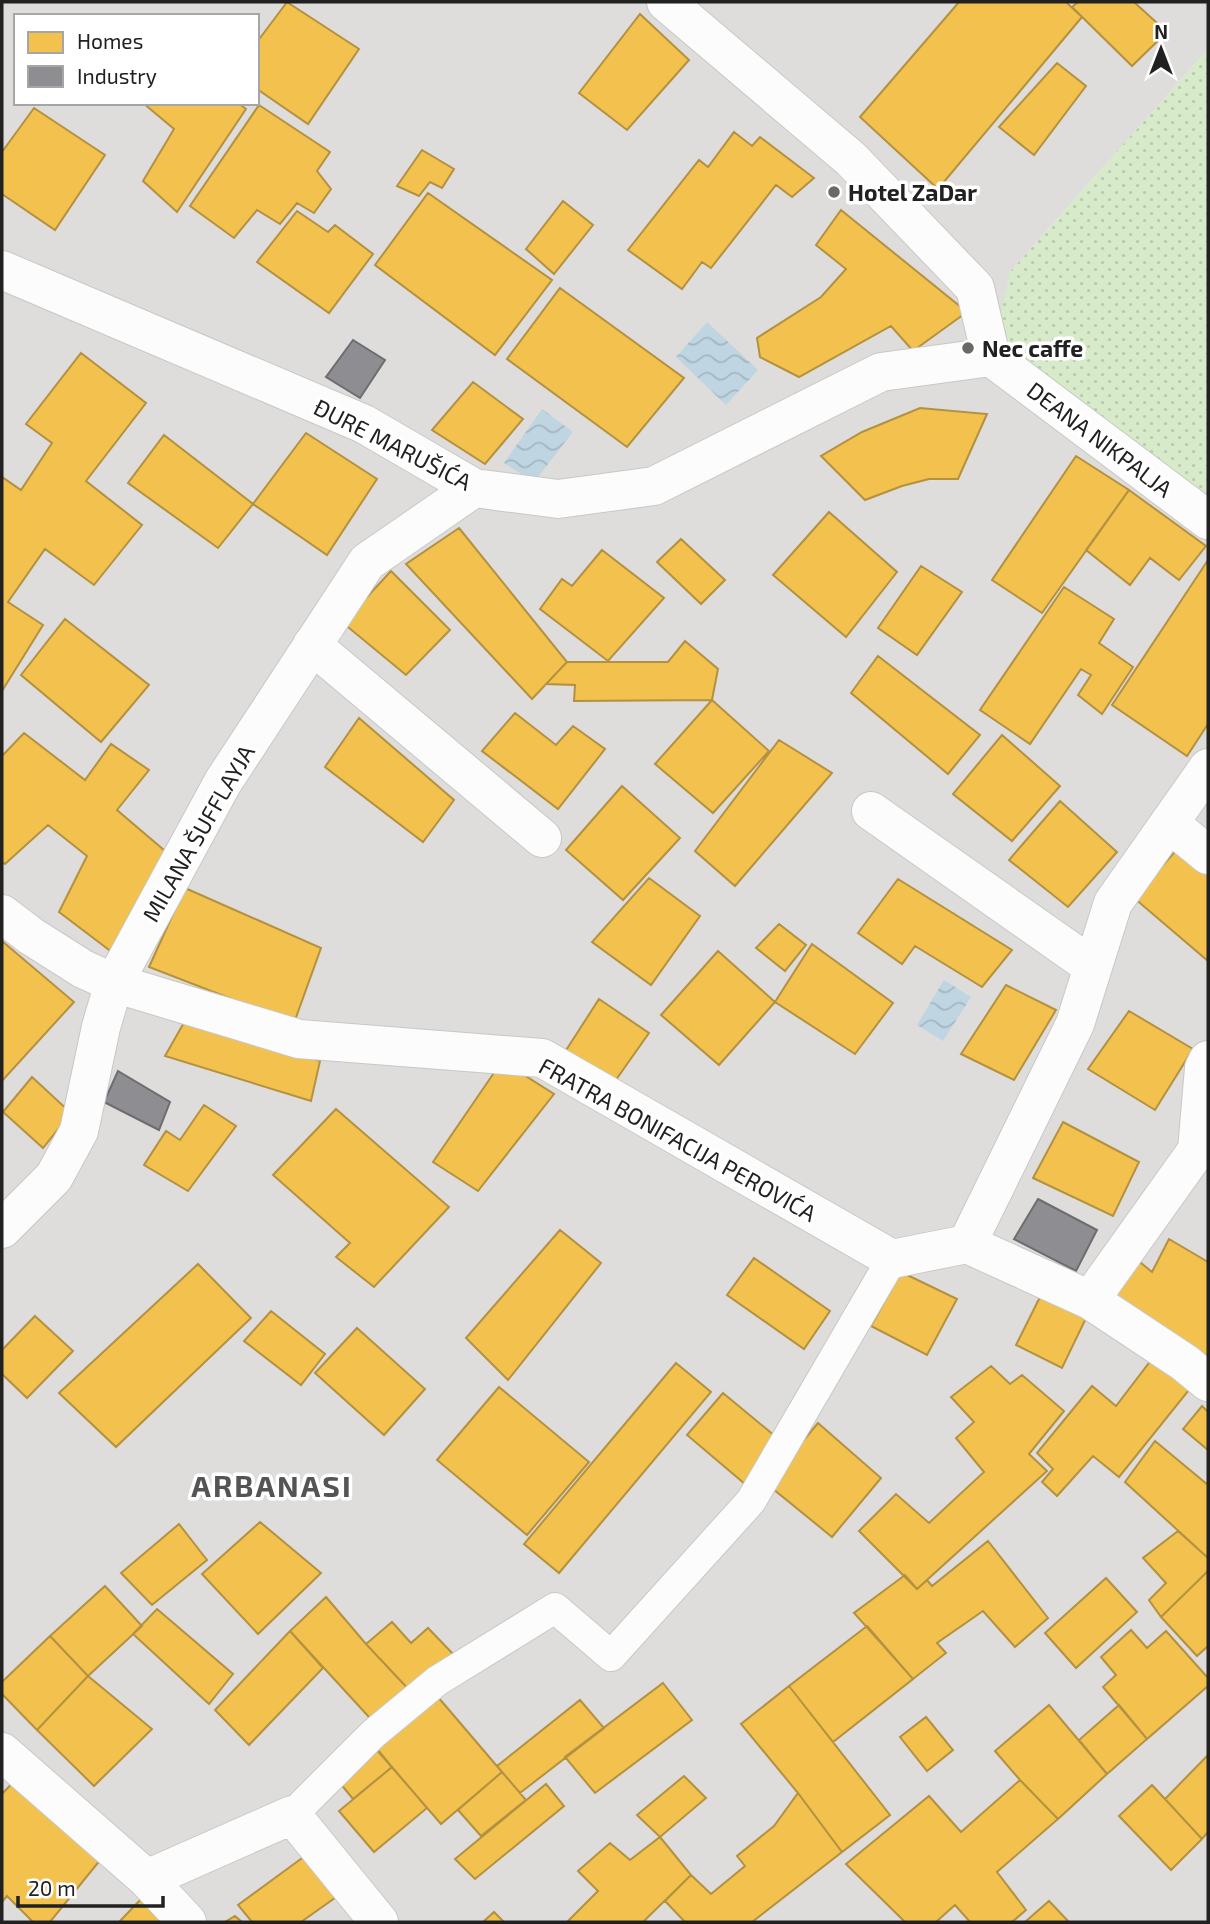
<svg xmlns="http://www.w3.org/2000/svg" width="1210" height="1924" font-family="'Exo 2',sans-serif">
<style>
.residential{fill:#dedddb;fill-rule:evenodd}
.grass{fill:url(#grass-dots)}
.water{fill:url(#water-waves)}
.homes{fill:#f2c14e;stroke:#b39140;stroke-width:2}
.industry{fill:#8d8d92;stroke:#6d6d70;stroke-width:2}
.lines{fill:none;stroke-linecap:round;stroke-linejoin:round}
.lane-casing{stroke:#c8c8c6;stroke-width:32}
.street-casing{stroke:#c8c8c6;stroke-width:40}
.lane{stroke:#fdfcfc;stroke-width:30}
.street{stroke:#fdfcfc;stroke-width:38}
.poi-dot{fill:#696967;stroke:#fff;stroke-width:2.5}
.labels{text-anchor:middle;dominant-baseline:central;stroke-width:7;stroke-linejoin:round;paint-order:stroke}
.poi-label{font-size:23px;font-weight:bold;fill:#212121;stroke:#fff;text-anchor:start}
.street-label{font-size:23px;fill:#212121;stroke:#fff}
.district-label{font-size:30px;font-weight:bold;letter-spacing:2px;fill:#545454;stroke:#fff}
</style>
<defs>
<pattern id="grass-dots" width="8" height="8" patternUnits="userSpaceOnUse" patternTransform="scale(1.75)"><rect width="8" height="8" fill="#d7ebca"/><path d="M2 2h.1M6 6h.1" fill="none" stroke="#b8c9ad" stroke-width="1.8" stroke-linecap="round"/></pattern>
<pattern id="water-waves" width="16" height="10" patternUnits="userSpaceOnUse" patternTransform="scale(1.75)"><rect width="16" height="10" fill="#bfd5e1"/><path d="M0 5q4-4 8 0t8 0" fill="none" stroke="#a4b7c1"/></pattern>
</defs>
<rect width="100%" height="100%" fill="#efeeea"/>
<path class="residential" d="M2,2h1206v47l-198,223 198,248v1402h-1206zM16,16h241v87h-241z"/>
<path class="grass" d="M1208,49v471l-217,-163 19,-85z"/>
<path class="water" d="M707,322l51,48 -32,35 -50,-48z
M542,409l31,23 -39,50 -30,-19z
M944,980l27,17 -28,44 -26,-16z"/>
<path class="homes" d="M287,2l72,47 -51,75 -51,-35v-47z
M959,2h107l16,15 -144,172 -78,-72z
M1078,2h56l33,30 -35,34 -60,-59z
M640,14l49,46 -62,70 -48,-37z
M1057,63l29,23 -52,69 -35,-28z
M143,103h95l8,6 -69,103 -34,-31 31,-52z
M259,105l71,47 -13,19 14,18 -17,24 -17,-10 -17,21 -23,-14 -23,28 -44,-32z
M34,108l71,47 -50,75 -53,-36v-42z
M734,132l18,14 8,-9 54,41 -22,19 -16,-12 -65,83 -9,-6 -20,27 -54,-39 71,-90 9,7z
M422,150l32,19 -12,19 -12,-6 -11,14 -22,-10z
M428,193l124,87 -57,75 -120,-90z
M563,201l30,24 -39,49 -28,-25z
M841,210l126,102 -54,39 -22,-25 -92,51 -39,-20 -3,-19 64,-41 25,-28 -30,-24z
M297,211l31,21 7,-7 38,29 -44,59 -72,-51z
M560,288l124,90 -57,69 -120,-88z
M81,353l65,50 -60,78 56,44 -48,60 -49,-36 -37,53 35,23 -41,66v-214l19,13 31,-47 -26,-19z
M473,382l50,37 -38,45 -53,-34z
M920,408l67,6 -29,65h-29l-27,7 -37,14 -44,-44 41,-24z
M306,433l71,46 -50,76 -74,-51z
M164,435l89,69 -35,44 -90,-65z
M1076,456l53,34 -87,123 -50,-33z
M1129,490l77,56 -27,34 -29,-22 -20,27 -44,-35z
M829,512l68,60 -51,65 -73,-62z
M459,528l108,134 -35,37 -126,-135z
M681,539l44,41 -24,24 -44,-42z
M602,550l62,48 -56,63 -68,-52 22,-30 10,7z
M1208,560v164l-21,32 -75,-51z
M921,566l41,26 -45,63 -39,-27z
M391,571l59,59 -44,45 -63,-52z
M1064,587l50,32 -15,24 34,24 -31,47 -24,-19 13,-20 -10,-6 -51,75 -50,-34z
M65,619l84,66 -48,57 -80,-67z
M685,641l33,28 -6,31 -138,1 1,-16 -29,-1 21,-22h101z
M878,656l102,79 -32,39 -97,-81z
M712,700l57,51 -56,62 -58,-49z
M515,713l41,32 17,-19 32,23 -47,60 -76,-58z
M359,718l95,82 -31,42 -98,-75z
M24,733l61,47 26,-36 38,26 -32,40 54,46 -54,100 -58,-44 28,-56 -39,-31 -43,39 -3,-2v-106z
M1002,735l58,51 -48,55 -59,-47z
M779,740l53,33 -97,113 -40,-35z
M622,786l58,52 -57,62 -57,-50z
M1060,801l57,51 -49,55 -59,-47z
M1179,847l29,23v91l-74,-63z
M649,878l51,38 -49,69 -59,-43z
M898,879l114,71 -30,37 -67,-41 -13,18 -44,-31z
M185,888l136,60 -27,75 -145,-56z
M779,924l27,21 -21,26 -29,-23z
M2,941l72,61 -72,79z
M812,944l81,59 -38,51 -80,-52z
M718,951l57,51 -56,63 -58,-50z
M1006,985l50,25 -42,70 -53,-26z
M599,999l50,34 -36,51 -52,-26z
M1129,1011l64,38 -38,61 -67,-41z
M190,1012l130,49 -9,40 -146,-45z
M502,1061l52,33 -76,97 -45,-29z
M32,1077l39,36 -28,35 -40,-36z
M204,1105l32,21 -48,65 -44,-26 22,-34 14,9z
M336,1109l113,98 -75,80 -38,-30 14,-14 -77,-68z
M1063,1122l76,40 -26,54 -80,-38z
M560,1230l41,33 -93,117 -42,-42z
M1169,1239l39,23v100l-106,-63 33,-41 17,14z
M754,1258l76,53 -26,38 -77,-54z
M198,1264l53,54 -135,129 -57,-54z
M901,1272l56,27 -30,56 -56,-29z
M1045,1287l44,25 -27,56 -46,-23z
M271,1311l54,43 -24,31 -57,-44z
M35,1316l38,35 -46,47 -25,-24v-24z
M357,1328l68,61 -41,46 -69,-62z
M1155,1355l38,30 -74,92 -26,-21 -36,40 -15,-14 11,-13 -16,-16 55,-67 24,20z
M676,1363l35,29 -152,181 -35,-29z
M991,1366l19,18 12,-9 42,36 -35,43 18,17 -130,118 -58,-58 37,-37 33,29 55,-51 -28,-34 18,-16 -23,-25z
M499,1387l90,75 -62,73 -90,-75z
M723,1393l58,48 -36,43 -58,-49z
M1202,1406l6,6v38l-25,-21z
M818,1423l63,55 -49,59 -65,-53z
M1155,1441l53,44v73l-83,-76z
M260,1522l61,51 -63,61 -56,-60z
M179,1524l28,36 -55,45 -31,-32z
M1178,1531l30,27v13l-47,46 -12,-17 17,-17 -23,-25z
M988,1541l60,77 -33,29 -32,-36 -46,32 9,10 -33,26 -59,-66 51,-38 12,14 10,-9 5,6z
M1208,1571v75l-11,10 -36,-39z
M1106,1578l31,34 -61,56 -31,-35z
M105,1586l37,40 -54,50 -38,-40z
M326,1597l40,47 47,50 -34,34 -89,-97z
M157,1609l76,65 -24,30 -76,-70z
M392,1622l19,21 17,-15 27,28 -42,38 -47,-50z
M867,1626l46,53 -80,63 -44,-56z
M1131,1630l16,18 19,-17 42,47v8l-61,53 -44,-52 13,-12 -15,-18z
M290,1631l33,37 -74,77 -34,-35z
M50,1636l38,40 -51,54 -35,-36v-12z
M88,1676l64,53 -58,57 -57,-56z
M663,1683l29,37 -97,73 -30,-36z
M789,1686l101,129 -48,37 -44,-59 -57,-69z
M432,1690l70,82 -61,52 -71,-82z
M580,1700l24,28 -84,65 -23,-27z
M1049,1705l58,69 -49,45 -38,-39 -25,-29z
M1119,1705l28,34 -40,35 -28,-34z
M926,1717l27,33 -26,21 -27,-34z
M378,1750l14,17 -39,32 -13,-16z
M1208,1755v77l-6,7 -37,-40z
M392,1767l35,41 -53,44 -35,-41z
M502,1772l24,28 -45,36 -23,-26z
M684,1776l22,22 -46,39 -23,-22z
M17,1778l84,81 -51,63h-17l-26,-26 -5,6v-108z
M1020,1780l38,39 -61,53 29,38 -14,12h-42l-15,-17 -19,17h-31l-59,-58 83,-68 32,36z
M546,1784l18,22 -89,73 -20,-20z
M1152,1785l50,54 -31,31 -52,-54z
M798,1793l44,59 -90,70h-67l-20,-21 26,-26 20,19 34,-28 -8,-10 37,-30z
M660,1837l31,38 -48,47h-76l31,-31 -20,-20 32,-28 20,17z
M313,1850l33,40 -45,32h-49l-14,-17z
M144,1896l29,26h-54z
M1049,1901l20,21h-44z
M494,1912l10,10h-21z
M235,1916l7,6h-17z"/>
<path class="industry" d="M353,340l32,20 -25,38 -34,-21z
M118,1071l52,31 -11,28 -55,-28z
M1038,1199l59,31 -21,41 -62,-32z"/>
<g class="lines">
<g class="lane-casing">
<path id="lane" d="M292,1815l81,-81 64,-53 118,-73 56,48 140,-155 141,-242"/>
</g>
<g class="street-casing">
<path id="street" d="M666,2l185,157 124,129 16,69
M2,270l362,154 110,64 84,11 96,-13 227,-114 110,-15
M991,357l217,163
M312,645l230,193
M871,811l222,156
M1169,823l39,32
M2,914l29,22 52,33 31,14 185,56 243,19 350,201 75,-15 123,56 95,63 23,19
M2,1229l52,-52 25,-46 22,-104 13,-44 109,-201 144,-220 107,-74
M967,1244l108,-220 38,-121 95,-135
M1090,1300l107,-150 7,-82 4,-8
M2,1752l145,127 40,43
M147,1879l145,-64 87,107"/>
</g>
<use href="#lane" class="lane"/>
<use href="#street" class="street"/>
</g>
<g class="poi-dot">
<circle cx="834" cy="192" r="7"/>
<circle cx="968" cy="348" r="7"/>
</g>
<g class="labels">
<g class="poi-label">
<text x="848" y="192">Hotel ZaDar</text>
<text x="982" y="348">Nec caffe</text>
</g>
<g class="street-label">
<text transform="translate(1100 439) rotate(37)">DEANA NIKPALJA</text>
<text transform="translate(393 444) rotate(27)">ĐURE MARUŠIĆA</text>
<text transform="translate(198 833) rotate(-60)">MILANA ŠUFFLAYJA</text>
<text transform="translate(678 1139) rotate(29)">FRATRA BONIFACIJA PEROVIĆA</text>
</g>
<g class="district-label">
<text x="272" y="1485">ARBANASI</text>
</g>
</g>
<rect width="1210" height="1924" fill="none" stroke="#212121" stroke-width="7"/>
<rect x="14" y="14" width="245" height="91" fill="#ffffff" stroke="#a6a6a6" stroke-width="2"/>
<rect x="28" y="32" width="35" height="21" fill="#f2c14e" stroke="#a6a6a6" stroke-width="2"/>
<text x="77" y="49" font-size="21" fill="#212121">Homes</text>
<rect x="28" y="66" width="35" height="21" fill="#8d8d92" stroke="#a6a6a6" stroke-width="2"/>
<text x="77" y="84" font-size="21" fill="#212121">Industry</text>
<g transform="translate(1161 49)" stroke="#ffffff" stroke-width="5" paint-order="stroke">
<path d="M0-5L12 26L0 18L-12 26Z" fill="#212121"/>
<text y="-10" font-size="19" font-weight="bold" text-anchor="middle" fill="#212121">N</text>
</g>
<path d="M18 1896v10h145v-10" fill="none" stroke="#212121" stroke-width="3.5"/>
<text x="28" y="1896" font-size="21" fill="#212121" stroke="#ffffff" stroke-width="5" paint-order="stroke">20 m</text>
</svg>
